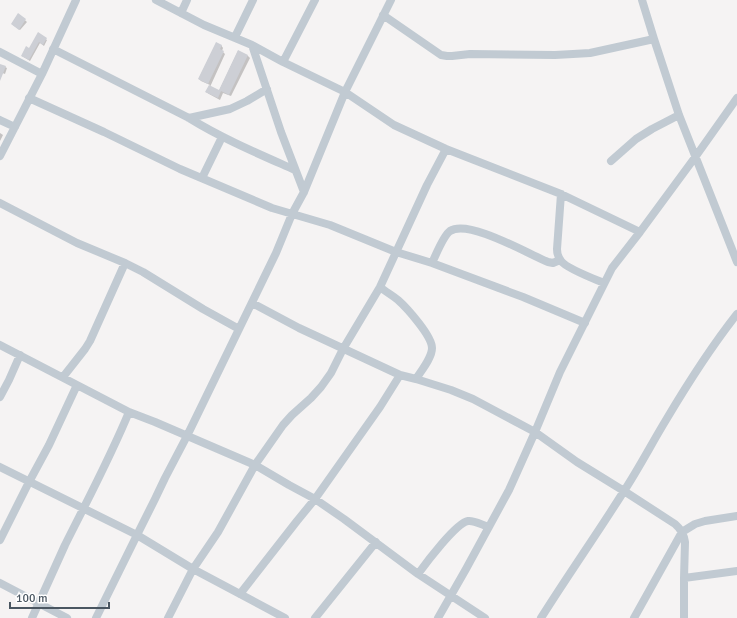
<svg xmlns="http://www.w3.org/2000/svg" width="737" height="618" font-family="Signika,sans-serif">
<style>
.shadow{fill:#0003}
.building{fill:#cdcfd5}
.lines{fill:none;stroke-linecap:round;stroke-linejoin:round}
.street{stroke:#c1cad2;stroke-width:8}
</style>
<rect width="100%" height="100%" fill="#f5f3f3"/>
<path class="shadow" d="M19,15l8,7 -7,8 -7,-5z
M38,34l9,6 -3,6 -4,-3 -10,18 -8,-5 8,-7z
M221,45l2,3 -1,3 3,3 -15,33 9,4 19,-40 10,5 2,2 -19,38 -8,-3 -3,7 -11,-6 -3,-2 4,-7 -9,-4 -2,-2z
M1,65l6,3 -2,6 -5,-2z
M0,133l3,2 -3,6z"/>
<path class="building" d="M18,13l8,6 -7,11 -8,-6z
M38,32l9,6 -4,7 -4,-3 -10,18 -8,-4 5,-10 3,2z
M216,42l6,3 -2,4 4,2 -16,33 -10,-5z
M238,50l10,5 -19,40 -8,-4 -3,7 -13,-6 4,-7 10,5z
M0,64l6,2 -6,15z"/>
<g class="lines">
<path class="street" d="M156,0l48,25 48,20 31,17 62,30 49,33 52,24 115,45 79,38
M642,0l12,39 25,76 58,147
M181,13l6,-13
M383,15l58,40 6,1h5l18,-2 85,1 18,-1 17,-1 64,-14
M235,37l18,-37
M252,45l29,87 23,60
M53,49l136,69c34,21 70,36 106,52
M0,52l42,22
M283,62l32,-62
M29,98l75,34 76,37 92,39 58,17 66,27 36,11 91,34 62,26
M189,118l41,-9 17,-8 20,-12
M0,120l15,7
M0,156l42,-82 34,-74
M611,161l25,-22 16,-10 27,-14
M202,178l20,-41
M561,194l-4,55c0,4 1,8 4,12 5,7 33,18 43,22
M0,203l77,40 48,20 18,9 60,37 36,20
M432,263c4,-8 11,-27 18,-32 19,-12 78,23 98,31l5,1 7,-3
M380,287c6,5 12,8 18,13 9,8 34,36 34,48 0,10 -11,23 -16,31
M252,303l47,25 101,47 16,4 35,11 22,9 62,33 42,30 47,29 51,33c6,5 9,11 10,18l-1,36v40
M0,345l129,67 26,10 100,43 34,20 26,14 29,20 74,55 67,44
M63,377l22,-28 5,-8 35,-78
M0,397l9,-17 11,-25
M0,467l137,68 56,34 92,49
M0,540l29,-58 20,-37 28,-60
M418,574c8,-11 38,-51 50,-53 6,-1 14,4 21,6
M684,578l53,-7
M0,583l67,35
M240,594l57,-73 18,-22 65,-92 20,-32
M32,618c11,-24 22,-49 33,-73 22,-44 45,-87 64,-133
M96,618l41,-83 18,-36 10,-21 22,-42 89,-183 16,-39 12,-22 41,-100 46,-92
M168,618l25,-49 25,-37 37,-67 28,-40 9,-10 19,-17 10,-11 10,-14 12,-24 37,-62 47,-102 19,-36
M315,618l61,-76
M438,618l28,-49 43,-79 26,-58 25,-60 52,-104 28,-36 56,-76 41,-58
M541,618c27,-43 56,-84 83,-127 15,-23 28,-48 42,-71 22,-37 45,-73 71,-106
M634,618l48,-86 13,-8 10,-3 32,-5"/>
</g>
<path d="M10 602v6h99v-6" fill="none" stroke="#4a5661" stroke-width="2"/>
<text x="16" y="602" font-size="12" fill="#4a5661" stroke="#ffffff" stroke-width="3" paint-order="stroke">100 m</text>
</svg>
